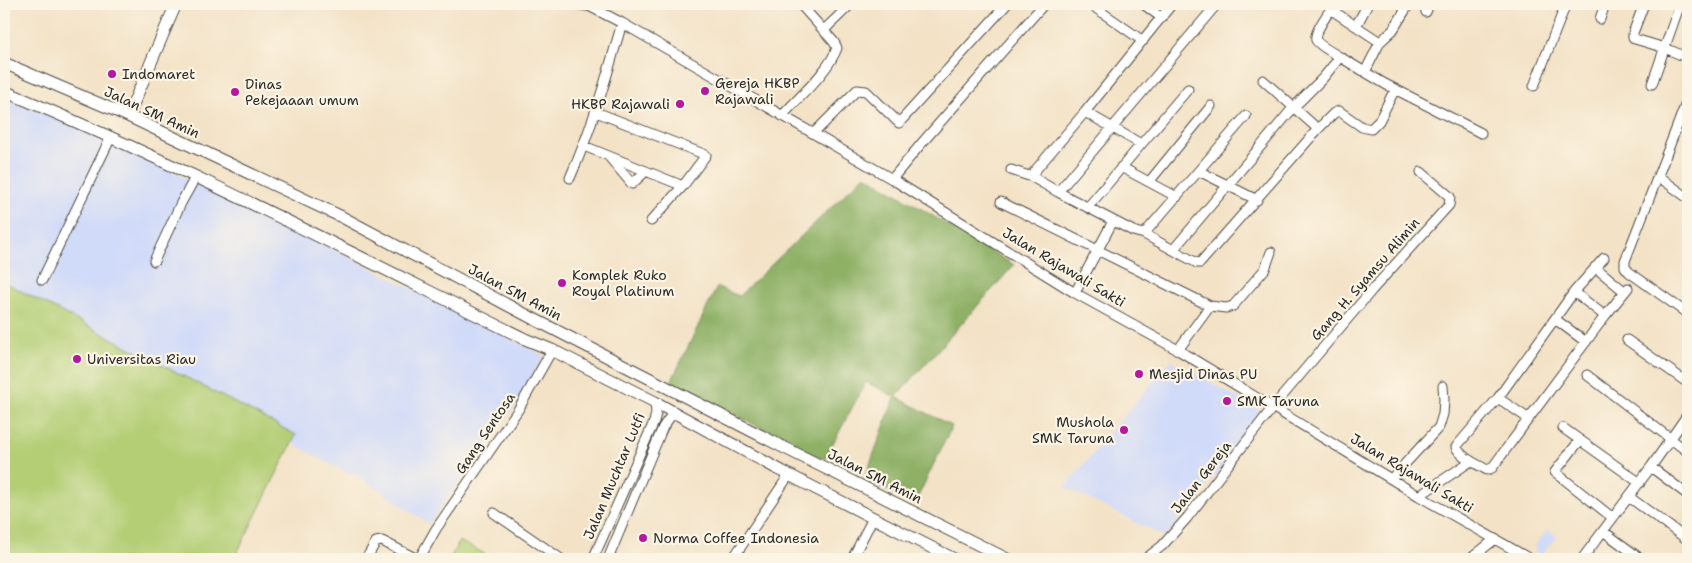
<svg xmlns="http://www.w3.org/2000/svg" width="1692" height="563" font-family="'Shantell Sans',sans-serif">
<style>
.built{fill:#d0daf9}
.green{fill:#b3ce74;stroke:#6f7c50}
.forest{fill:#8eb166;stroke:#5c6e48}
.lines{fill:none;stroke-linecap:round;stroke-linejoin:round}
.minor-casing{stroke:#494642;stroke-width:11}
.major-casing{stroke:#494642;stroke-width:13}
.minor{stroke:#fff;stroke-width:9}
.major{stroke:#fff;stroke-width:11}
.poi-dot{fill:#b5179e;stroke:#fcf5e5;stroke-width:2}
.labels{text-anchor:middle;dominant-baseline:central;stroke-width:4.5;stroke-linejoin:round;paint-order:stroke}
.poi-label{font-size:14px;fill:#2b2b2b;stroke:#fcf5e5;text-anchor:start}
.street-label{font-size:14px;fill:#2b2b2b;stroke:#fcf5e5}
</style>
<rect width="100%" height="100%" fill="#fcf5e5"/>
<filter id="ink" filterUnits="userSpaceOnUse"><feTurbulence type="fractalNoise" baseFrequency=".02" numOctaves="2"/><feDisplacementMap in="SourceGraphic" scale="10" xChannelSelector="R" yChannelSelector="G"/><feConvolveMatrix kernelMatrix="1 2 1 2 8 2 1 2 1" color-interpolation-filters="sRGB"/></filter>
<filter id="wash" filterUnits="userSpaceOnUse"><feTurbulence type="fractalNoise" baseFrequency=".0096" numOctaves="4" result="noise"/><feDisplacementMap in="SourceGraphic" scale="20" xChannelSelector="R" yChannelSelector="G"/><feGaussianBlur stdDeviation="1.12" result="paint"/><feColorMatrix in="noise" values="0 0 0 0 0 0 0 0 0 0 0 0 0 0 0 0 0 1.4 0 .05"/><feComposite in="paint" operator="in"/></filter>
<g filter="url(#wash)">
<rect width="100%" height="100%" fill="#f3e2c6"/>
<path class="built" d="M4,96l80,33 253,122 207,105 -25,44 -90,124 -77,-52 -2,3 -58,-32 -58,116h-230z
M1171,360l95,54 -101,123 -100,-50z
M1548,530l9,7 -17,19 -5,-4 2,-3 -3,-3z"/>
<path class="green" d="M4,282l292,153 -62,124h-230z
M459,541l36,18h-45z"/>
<path class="forest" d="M865,175l149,90 -118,132 56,29 -37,77 -51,-23 31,-83 -29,-15 -42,78 -153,-78 46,-95 22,9z"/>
</g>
<g filter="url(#ink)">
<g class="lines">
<g class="minor-casing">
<path id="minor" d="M1090,4l53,37
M1143,4l19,14
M1334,4c-4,7 -21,29 -18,36 2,5 19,14 24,17
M1644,4l-11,29v4l2,2 30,9 23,10
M587,5l35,18 270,156 183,114 103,57 241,146 111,63
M1426,12l3,-8
M1600,19l5,-15
M1356,26l12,-22
M824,30l27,-26
M1380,42l13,-12 16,-26
M1365,72l20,12 96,49
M1263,80l55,49
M1652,84l28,-80
M1534,86l32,-82
M1688,98l-63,163v6l4,5 59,42
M596,112l110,43 -23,31 -32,35
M1085,112l56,32
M782,116c17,-19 47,-45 55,-68l-3,-6 -34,-38
M814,133l43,-43 9,1 33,32 108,-119
M584,146l99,40
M610,158l22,26 14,-13
M1121,167l56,30
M1011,170l21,7 26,15 75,39 11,3 53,29h3l118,-134 16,-16 5,-2 23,16 9,2 8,-8 16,-32
M1199,171l58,29
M1032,177l1,-4 52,-61 87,-108
M1659,177l29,21
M570,178c22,-50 37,-102 52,-155
M892,179l29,-35 123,-140
M1149,182l62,-76
M1058,192l159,-188
M1001,202l209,104 16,2 7,-2 32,-37 6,-17
M1088,207l100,-118
M1144,234l102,-118
M1173,250l120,-142 30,-30 17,-21 25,15 15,-30 -50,-33
M1604,258l-30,34 -76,106 -42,49c6,11 21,17 31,23l5,-2 113,-152 23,-28
M154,261l27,-58 15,-27
M1595,267l29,24
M42,280l69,-143
M1574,292l31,24
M1075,293l38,-72
M1555,319l31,23
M1627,340l61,43
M1178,350l32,-44
M1587,375l101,77
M1498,398l31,21
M1563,428l77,55
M1580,440l-25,32 58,46
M1651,467l37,28
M1391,479l48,-52 4,-13 1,-14 -1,-14
M1419,496l52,-35
M1629,497l59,43
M494,513l67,46
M1603,531l38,28
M736,554l53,-79
M366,559l10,-17 6,-1 35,18
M419,559l17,-30 82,-119 34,-60
M593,559l61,-137 2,-9 -1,-11
M608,559l55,-132 7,-10 6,-4
M852,559l21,-41
M1145,559l17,-13 25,-28 86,-111 99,-117 77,-85 1,-8 -2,-2 -27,-23
M1470,559l24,-19
M1582,559l69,-92 37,-53"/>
</g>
<g class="major-casing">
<path id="major" d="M580,4l7,1 1,-1
M4,63l124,53 214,101 188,100 249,128 228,114
M4,91c178,74 349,163 521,248l27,11 103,52 134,73 165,84
M128,116l48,-112"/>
</g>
<use href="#minor" class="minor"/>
<use href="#major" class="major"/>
</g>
</g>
<g class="poi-dot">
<circle cx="112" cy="74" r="5"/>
<circle cx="705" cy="91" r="5"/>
<circle cx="235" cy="92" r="5"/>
<circle cx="680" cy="104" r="5"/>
<circle cx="562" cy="283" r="5"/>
<circle cx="77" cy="359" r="5"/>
<circle cx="1139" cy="374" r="5"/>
<circle cx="1227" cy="401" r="5"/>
<circle cx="1124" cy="430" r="5"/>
<circle cx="643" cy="538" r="5"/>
</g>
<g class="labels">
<g class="poi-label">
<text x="122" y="74">Indomaret</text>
<text x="715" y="83">Gereja HKBP<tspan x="715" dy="16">Rajawali</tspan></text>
<text x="245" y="84">Dinas<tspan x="245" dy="16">Pekejaaan umum</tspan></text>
<text x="670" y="104" text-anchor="end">HKBP Rajawali</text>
<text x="572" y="275">Komplek Ruko<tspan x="572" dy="16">Royal Platinum</tspan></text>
<text x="87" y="359">Universitas Riau</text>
<text x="1149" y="374">Mesjid Dinas PU</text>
<text x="1237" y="401">SMK Taruna</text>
<text x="1114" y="422" text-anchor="end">Mushola<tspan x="1114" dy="16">SMK Taruna</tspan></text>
<text x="653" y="538">Norma Coffee Indonesia</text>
</g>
<g class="street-label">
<text transform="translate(152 112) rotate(25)">Jalan SM Amin</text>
<text transform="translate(1064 267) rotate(31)">Jalan Rajawali Sakti</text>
<text transform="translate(1365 279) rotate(-49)">Gang H. Syamsu Alimin</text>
<text transform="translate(515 292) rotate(28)">Jalan SM Amin</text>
<text transform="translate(485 433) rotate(-56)">Gang Sentosa</text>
<text transform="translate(1412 473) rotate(31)">Jalan Rajawali Sakti</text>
<text transform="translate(614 476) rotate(-67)">Jalan Muchtar Lutfi</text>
<text transform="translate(875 476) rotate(27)">Jalan SM Amin</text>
<text transform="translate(1201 477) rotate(-52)">Jalan Gereja</text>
</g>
</g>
<rect width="1692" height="563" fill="none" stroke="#fcf5e5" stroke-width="20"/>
</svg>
